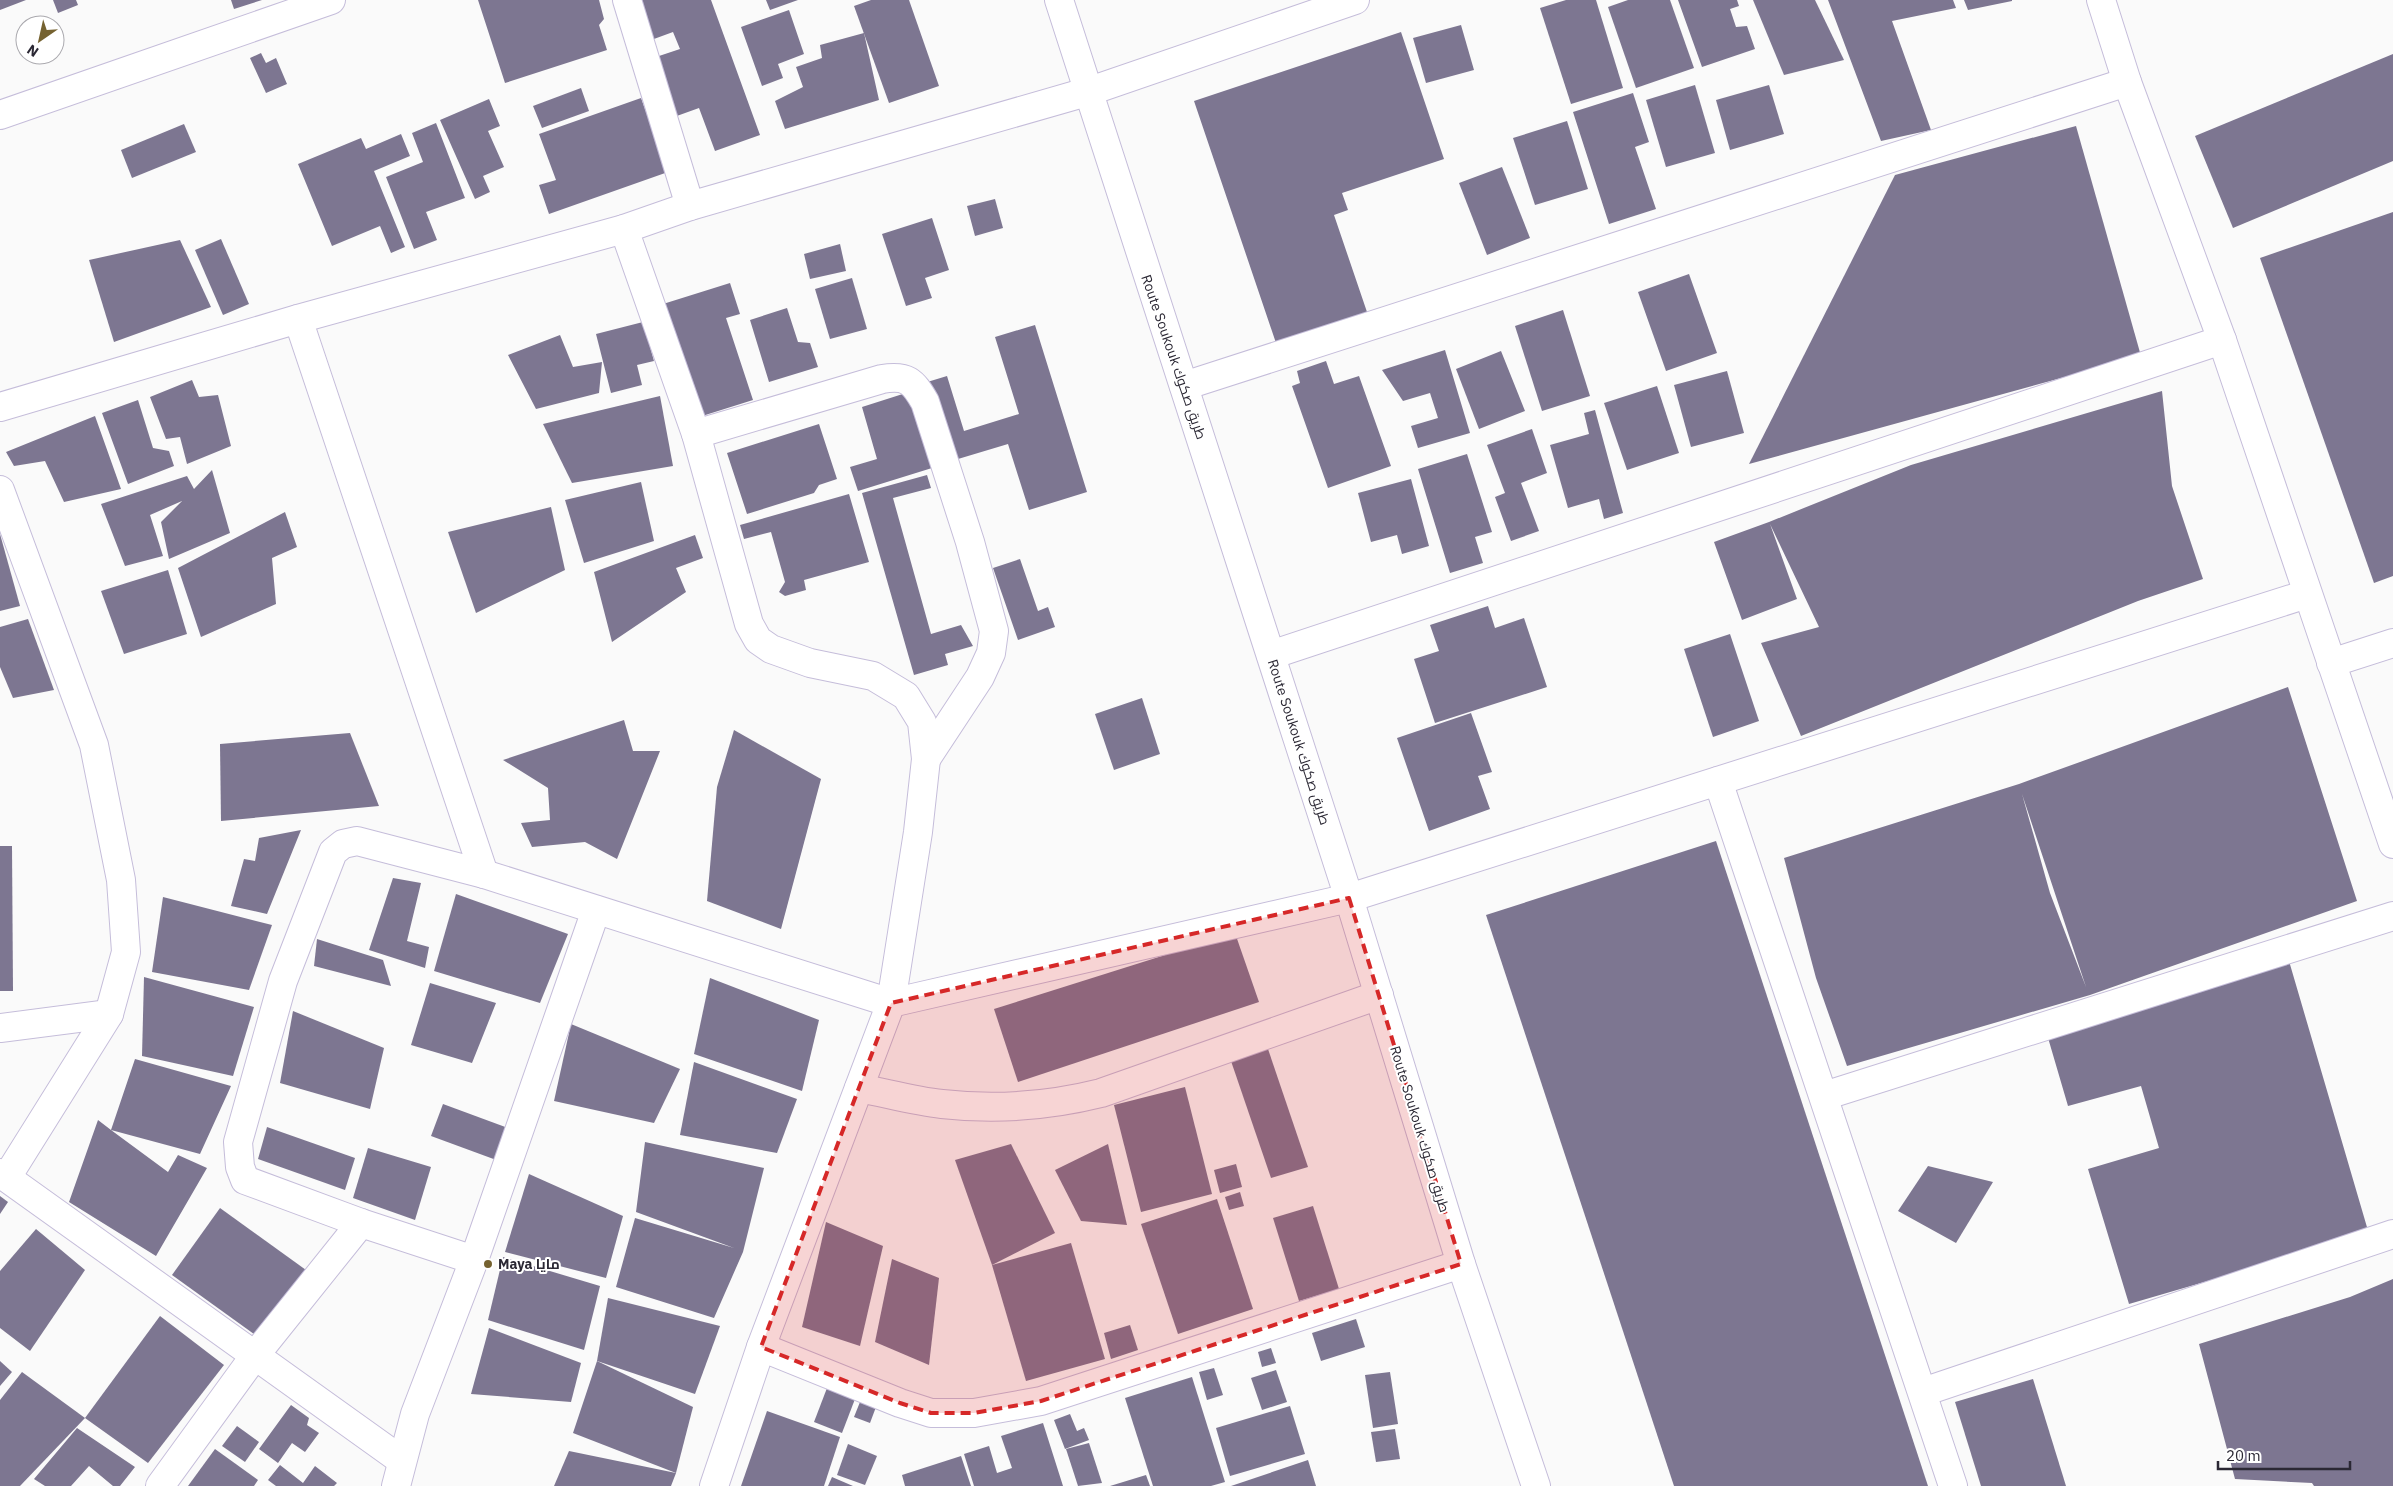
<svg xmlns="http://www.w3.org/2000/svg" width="2393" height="1486" viewBox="0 0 2393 1486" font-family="'IBM Plex Sans',Cairo,sans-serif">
<rect width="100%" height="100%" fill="#fafafa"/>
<g fill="#7d7691" fill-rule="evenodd">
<polygon points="0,0 26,0 0,10"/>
<polygon points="53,0 76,0 78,5 58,13"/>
<polygon points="231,0 262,0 234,9"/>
<polygon points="478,0 599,0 604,19 599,25 607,50 505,83"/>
<polygon points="632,0 711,0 760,135 715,151 699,108 674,117 653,58 680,49 673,32 643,43"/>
<polygon points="766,0 798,0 770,10"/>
<polygon points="871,0 909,0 939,86 889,103 854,6"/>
<polygon points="1566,0 1596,0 1623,88 1571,104 1540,8"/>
<polygon points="1628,0 1670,0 1694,68 1636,88 1608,7"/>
<polygon points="1678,0 1737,0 1739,6 1730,9 1736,27 1747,26 1755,49 1702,67"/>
<polygon points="1753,0 1815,0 1844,60 1784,75"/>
<polygon points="1828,0 1953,0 1956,8 1892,21 1931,130 1881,141"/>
<polygon points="1964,0 2012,0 2012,1 1968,10"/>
<polygon points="789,10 804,54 778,64 783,78 762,86 741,27"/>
<polygon points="1461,25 1474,70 1426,83 1413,38"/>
<polygon points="1401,32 1444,159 1342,193 1348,210 1334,215 1367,312 1276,343 1194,101"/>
<polygon points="864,33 879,100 785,129 775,101 803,87 796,67 822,58 820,45"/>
<polygon points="261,53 266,63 276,58 287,84 266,93 250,58"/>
<polygon points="2393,54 2393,161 2233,228 2195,136"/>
<polygon points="1695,85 1715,153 1666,167 1646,100"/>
<polygon points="1769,85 1784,134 1730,150 1716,100"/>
<polygon points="581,88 589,111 542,128 533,106"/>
<polygon points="1633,93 1649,142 1635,147 1656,209 1609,224 1573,112"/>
<polygon points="641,98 668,172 549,214 539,185 556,180 539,134"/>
<polygon points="489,99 500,126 488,131 504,167 483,176 490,192 475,199 440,120"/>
<polygon points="1567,121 1588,189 1535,205 1513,138"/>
<polygon points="436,123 465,198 426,212 437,240 414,249 386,177 423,162 412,133"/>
<polygon points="184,124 196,152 132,178 121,150"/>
<polygon points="2076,126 2141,356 1749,464 1895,175"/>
<polygon points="401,134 410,156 374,171 405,247 391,253 380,226 332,246 298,164 361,138 366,149"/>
<polygon points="1502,167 1530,238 1487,255 1459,183"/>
<polygon points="995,199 1003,228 975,236 967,206"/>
<polygon points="2393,212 2393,576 2374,583 2260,258"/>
<polygon points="932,218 949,270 925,278 932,298 906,306 882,234"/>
<polygon points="221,239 249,304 223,315 195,250"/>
<polygon points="180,240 211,307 114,342 89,260"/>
<polygon points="840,244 846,271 810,279 804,254"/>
<polygon points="1689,274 1717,353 1666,371 1638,292"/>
<polygon points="852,278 867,329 830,339 815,289"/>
<polygon points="730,283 740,314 726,318 753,400 699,417 663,304"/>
<polygon points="787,308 798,342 810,343 818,367 769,382 750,320"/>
<polygon points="1563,310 1590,396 1542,411 1515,326"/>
<polygon points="643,322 654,361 637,365 642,385 611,393 596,334"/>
<polygon points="1035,325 1087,492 1029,510 1008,444 948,462 924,383 947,376 964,431 1019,414 995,337"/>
<polygon points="560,335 573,367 602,362 599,393 536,409 508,355"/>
<polygon points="1445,350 1470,433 1418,448 1411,426 1438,418 1430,393 1403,401 1382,370"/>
<polygon points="1501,351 1525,411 1479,429 1456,369"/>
<polygon points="1326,361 1334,384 1359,376 1391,466 1328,488 1292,386 1300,383 1297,371"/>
<polygon points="1727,371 1744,433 1691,447 1674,385"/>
<polygon points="192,380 199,397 218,395 231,446 187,464 180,437 166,439 150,397"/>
<polygon points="1657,386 1679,453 1627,470 1604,403"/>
<polygon points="2162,391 2172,486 2203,579 2138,601 1801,736 1761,643 1819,627 1770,524 1797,599 1742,620 1714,542 1769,522 1911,465"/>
<polygon points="909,392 932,468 858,491 850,467 877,459 862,407"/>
<polygon points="660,396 673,466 572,483 543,424"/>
<polygon points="138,400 153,448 169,451 174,466 128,484 102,413"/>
<polygon points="1595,410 1623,513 1604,519 1599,499 1568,508 1550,445 1589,434 1584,413"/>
<polygon points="95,416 121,489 64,502 45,461 14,466 6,452"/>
<polygon points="819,424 837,479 819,485 814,493 747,514 727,453"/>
<polygon points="1532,429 1547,473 1521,483 1539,531 1511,541 1495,497 1505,493 1487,445"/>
<polygon points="1467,454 1492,532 1475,537 1483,563 1450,573 1418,469"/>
<polygon points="212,470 230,533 169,559 161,522 182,501 150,515 163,556 125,566 101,504 187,476 194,489"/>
<polygon points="927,475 931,488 893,498 931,634 961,625 973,646 945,654 948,665 914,675 862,493"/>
<polygon points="1411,479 1429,546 1402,554 1397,535 1371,542 1358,493"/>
<polygon points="641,482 654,541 584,563 565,500"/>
<polygon points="849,494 869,562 804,580 806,590 785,596 779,592 785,582 771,532 744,539 740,525"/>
<polygon points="551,507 565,570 476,613 448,532"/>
<polygon points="285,512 297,547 272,558 276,604 201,637 178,568"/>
<polygon points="0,534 20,606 0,611"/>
<polygon points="695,535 703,558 676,568 686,592 612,642 594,572"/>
<polygon points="1020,559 1038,611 1048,607 1055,627 1018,640 993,568"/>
<polygon points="168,570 187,634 124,654 101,591"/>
<polygon points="1488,606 1495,628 1524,618 1547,687 1435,723 1414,659 1439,651 1430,625"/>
<polygon points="28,619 54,690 13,698 0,667 0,627"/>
<polygon points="1730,634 1759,721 1713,737 1684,649"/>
<path d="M2288 687 2357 901 2090 995 1847 1066 1816 978 1784 858 2019 784ZM2022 794 2086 987 2050 893Z"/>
<polygon points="1142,698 1160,754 1114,770 1095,714"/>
<polygon points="1471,713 1492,772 1478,776 1490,809 1429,831 1397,738"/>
<polygon points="624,720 633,751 660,751 617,859 585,842 532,847 521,823 550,820 548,788 503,760"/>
<polygon points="734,730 821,779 781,929 707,901 717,787"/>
<polygon points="350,733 379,806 221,821 220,744"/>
<polygon points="301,830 267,914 231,906 244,859 255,861 259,838"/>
<polygon points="1716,841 1928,1486 1674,1486 1486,915"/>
<polygon points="0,846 12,846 13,991 0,991"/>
<polygon points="393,878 421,883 407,941 429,947 425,968 369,950"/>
<polygon points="456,894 568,934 540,1003 434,971"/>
<polygon points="163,897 272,925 249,990 152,972"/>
<polygon points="1235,933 1259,1002 1018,1082 994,1009"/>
<polygon points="317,939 383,960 391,986 314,966"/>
<polygon points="2289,961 2369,1234 2129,1304 2088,1169 2159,1148 2141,1086 2068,1106 2046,1031"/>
<polygon points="144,977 254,1007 233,1076 142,1056"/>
<polygon points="710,978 819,1020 802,1091 694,1054"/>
<polygon points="430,983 496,1003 472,1063 411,1045"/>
<polygon points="293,1011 384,1048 370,1109 280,1083"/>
<polygon points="571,1024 680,1069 654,1123 554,1101"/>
<polygon points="1268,1049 1308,1167 1271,1178 1231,1061"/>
<polygon points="135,1059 231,1086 200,1154 111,1130 168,1172 178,1155 207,1168 156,1256 69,1202 98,1120 111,1130"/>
<polygon points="694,1062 797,1099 777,1153 680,1135"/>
<polygon points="1185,1087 1212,1194 1141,1212 1114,1105"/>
<polygon points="443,1104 511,1129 499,1161 431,1136"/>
<polygon points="267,1127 355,1158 345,1190 258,1159"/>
<polygon points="645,1142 764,1168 743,1252 714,1318 616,1287 635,1218 734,1248 636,1212"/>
<polygon points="1011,1144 1055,1233 992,1265 955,1160"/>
<polygon points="1108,1144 1127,1225 1081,1221 1055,1170"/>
<polygon points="368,1148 431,1167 415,1220 353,1198"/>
<polygon points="1236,1164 1242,1187 1220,1193 1214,1170"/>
<polygon points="1928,1166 1993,1182 1956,1243 1898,1211"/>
<polygon points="529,1174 623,1216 606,1278 505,1252"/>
<polygon points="1240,1192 1244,1206 1229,1210 1225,1197"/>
<polygon points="0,1196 8,1202 0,1214"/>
<polygon points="1217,1199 1253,1309 1178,1334 1141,1224"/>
<polygon points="1313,1206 1339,1289 1299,1301 1273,1218"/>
<polygon points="220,1208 306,1270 258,1337 172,1275"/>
<polygon points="826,1222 883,1246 860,1346 802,1327"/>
<polygon points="36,1229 85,1270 30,1351 0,1328 0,1271"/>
<polygon points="1071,1243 1105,1359 1026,1381 992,1265"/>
<polygon points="503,1257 600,1286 584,1350 488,1320"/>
<polygon points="892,1259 939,1278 929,1365 875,1342"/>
<polygon points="2393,1279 2393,1486 2314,1486 2312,1483 2235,1479 2199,1344 2350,1297"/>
<polygon points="608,1298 720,1326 695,1394 597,1361"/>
<polygon points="160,1316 224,1365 148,1463 85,1418"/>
<polygon points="1356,1319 1365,1347 1321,1361 1312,1333"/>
<polygon points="1130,1325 1138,1350 1111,1359 1104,1333"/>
<polygon points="489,1328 581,1363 571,1402 471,1394"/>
<polygon points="1271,1348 1276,1363 1262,1367 1258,1352"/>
<polygon points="0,1361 12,1372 0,1386"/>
<polygon points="597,1361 693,1407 676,1473 573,1433"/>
<polygon points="1214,1368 1223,1395 1207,1400 1199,1372"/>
<polygon points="1276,1370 1287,1402 1262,1410 1251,1378"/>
<polygon points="22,1372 85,1418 20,1486 0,1486 0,1400"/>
<polygon points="1390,1372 1398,1424 1373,1428 1365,1375"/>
<polygon points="1192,1377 1225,1482 1211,1486 1153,1486 1125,1398"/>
<polygon points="2033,1379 2066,1486 1981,1486 1955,1402"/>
<polygon points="827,1388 855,1399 842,1433 814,1422"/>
<polygon points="860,1402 876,1407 870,1423 854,1417"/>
<polygon points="291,1405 309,1418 307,1425 319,1433 305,1452 292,1443 278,1463 259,1449"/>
<polygon points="1290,1406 1305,1454 1230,1476 1216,1428"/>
<polygon points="767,1411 840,1437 824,1486 741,1486"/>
<polygon points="1070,1414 1077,1431 1084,1428 1089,1440 1065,1449 1054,1420"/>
<polygon points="1043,1423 1063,1486 974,1486 964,1454 989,1446 997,1473 1012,1468 1001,1436"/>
<polygon points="237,1426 259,1442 245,1462 222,1446"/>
<polygon points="77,1428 135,1467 120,1486 113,1486 89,1466 71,1486 45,1486 34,1479"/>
<polygon points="1395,1429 1400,1459 1376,1462 1371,1432"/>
<polygon points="1089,1443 1102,1483 1078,1486 1066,1449"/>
<polygon points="848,1444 877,1456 865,1485 837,1475"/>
<polygon points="215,1449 258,1480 254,1486 188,1486"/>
<polygon points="569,1451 676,1473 671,1486 554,1486"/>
<polygon points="961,1456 971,1486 905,1486 902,1475"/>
<polygon points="1308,1460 1316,1486 1231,1486"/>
<polygon points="280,1465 303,1483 315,1466 337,1483 334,1486 276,1486 268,1480"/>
<polygon points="1146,1475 1150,1486 1110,1486"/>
<polygon points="832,1477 853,1486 828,1486"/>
</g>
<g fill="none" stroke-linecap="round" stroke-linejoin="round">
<defs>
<g id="minor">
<polyline points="627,0 690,206"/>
<polyline points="2101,0 2127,82 2222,340 2393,844"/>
<polyline points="0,115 331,0"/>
<polyline points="624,229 696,434 749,624 758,640 771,649 810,663 873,676 906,696 922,722 926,759 918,832 891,1003 761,1347 714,1486"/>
<polyline points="298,319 484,874"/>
<polyline points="1184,386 2127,82"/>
<polyline points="0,407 298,319 624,229 690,206 1090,91 1355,0"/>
<path d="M696 434 882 379C907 375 913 381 925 402L970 542 994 631 991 653 980 677 926 759"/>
<polyline points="0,490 94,745 121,880 126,952 109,1014 7,1177"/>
<polyline points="1271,655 2222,340"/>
<polyline points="2331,663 2393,643"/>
<polyline points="1718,781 1953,1486"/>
<polyline points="0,1028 109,1014"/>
<path d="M859 1088C886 1093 914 1101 942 1104 995 1110 1049 1106 1101 1093L1379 995"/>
<polyline points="1824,1096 2393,916"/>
<polyline points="0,1173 401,1460"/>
<polyline points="474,1260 361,1223 245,1180 240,1167 238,1142 283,981 333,852 343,844 357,841 484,874 891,1003 1349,898 2307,594"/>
<polyline points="761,1347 900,1403 931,1413 974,1413 1041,1401 1461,1264"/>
<polyline points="1923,1392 2393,1234"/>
<polyline points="160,1486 256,1354 361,1223"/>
<polyline points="396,1486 415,1414 474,1260 596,910"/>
</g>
<polyline id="tertiary" points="1059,0 1349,898 1461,1264 1536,1486"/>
</defs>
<use href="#minor" stroke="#c5bdda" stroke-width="30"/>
<use href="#tertiary" stroke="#c5bdda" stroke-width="30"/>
<use href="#minor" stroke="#fff" stroke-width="28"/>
<use href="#tertiary" stroke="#fff" stroke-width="28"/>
</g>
<path fill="#d62828" fill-opacity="0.2" stroke="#d62828" stroke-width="4" stroke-dasharray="10 6" stroke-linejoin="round" d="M1349 898 1461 1264 1041 1401 974 1413H931L900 1403 761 1347 891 1003Z"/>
<circle fill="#756230" stroke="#fff" stroke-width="2" cx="488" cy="1264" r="5"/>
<g text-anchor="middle" stroke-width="4" stroke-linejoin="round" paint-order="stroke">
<g font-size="14" fill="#2b2834" stroke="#fff">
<text transform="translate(1174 357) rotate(71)" y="5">Route Soukouk طريق صكوك</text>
<text transform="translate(1299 742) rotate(72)" y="5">Route Soukouk طريق صكوك</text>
<text transform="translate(1420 1129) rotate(73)" y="5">Route Soukouk طريق صكوك</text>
</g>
<g font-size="14" font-weight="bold" fill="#2b2834" stroke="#fff" text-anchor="start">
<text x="498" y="1269">Maya مايا</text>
</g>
</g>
<g transform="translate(40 40) rotate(214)"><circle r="24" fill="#ffffff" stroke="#aaa9ae"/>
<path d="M0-4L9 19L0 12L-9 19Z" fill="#756230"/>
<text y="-8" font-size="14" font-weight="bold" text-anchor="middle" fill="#2b2834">N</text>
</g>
<path d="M2218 1461v8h132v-8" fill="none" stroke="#2b2834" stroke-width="2.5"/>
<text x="2226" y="1461" font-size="15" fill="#2b2834" stroke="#ffffff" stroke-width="4" paint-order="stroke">20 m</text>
</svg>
